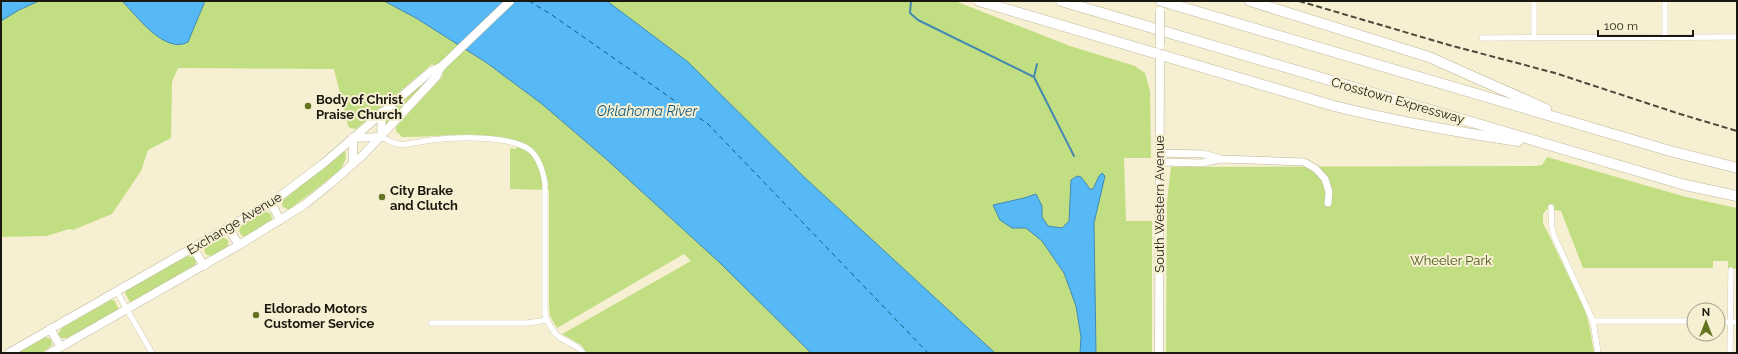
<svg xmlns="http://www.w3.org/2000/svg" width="1738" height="354" viewBox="0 0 1738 354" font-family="Raleway,sans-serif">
<rect width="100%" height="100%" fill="#f6efd2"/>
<g fill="#c1df82">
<path d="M1 1H955L1070 46 1135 66 1145 73 1150 91 1151 158H1124L1126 221H1152V353H587L581 345 562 334 691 261 684 254 557 328 550 316 549 306V190L510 189V148L515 149 523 143C484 129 442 137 402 137L396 131V127L443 76 432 64 356 129 350 128 348 126 334 69 178 68 172 82 171 138 148 150 141 171 112 214 73 230 69 229 47 236 1 237Z"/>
<polygon points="420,85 422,87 387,124 384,124 388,114"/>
<path d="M345 151C348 157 343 167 338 172L290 209H287L282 206 283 200Z"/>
<polygon points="1547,157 1686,197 1737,208 1737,269 1728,269 1728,261 1713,261 1713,268 1583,268 1561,211 1547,209 1543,214 1543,223 1585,310 1589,324 1594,353 1166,353 1167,201 1171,167 1535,166 1542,165"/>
<polygon points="264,212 267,212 271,214 272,220 245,237 241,235 239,230 241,226"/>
<polygon points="220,238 225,238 228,240 228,246 212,256 207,255 204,251 205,247"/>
<polygon points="187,256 194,257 196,261 195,266 133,302 130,302 125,293 127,290"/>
<polygon points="111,300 114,300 118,308 117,311 68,338 61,338 58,334 62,328"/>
<polygon points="45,337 51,339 52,345 42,353 17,353"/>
</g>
<g fill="#56b9f5" stroke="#4489b0">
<polygon points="1,1 39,1 19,10 1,21"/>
<path d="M122 1H205L188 42C165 55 136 15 122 1Z"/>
<polygon points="384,1 607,1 688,62 803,176 995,353 811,353 719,262 605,158 542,104 487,63 416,18"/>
<polygon points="1102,173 1105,176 1094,223 1096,353 1080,353 1081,337 1076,306 1064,273 1042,241 1026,228 1012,228 1000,220 993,205 1024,198 1036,194 1042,206 1042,217 1048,226 1062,228 1069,221 1071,180 1077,176 1081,177 1090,189 1093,189 1099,176"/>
</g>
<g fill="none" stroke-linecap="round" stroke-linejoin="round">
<g stroke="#4489b0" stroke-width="2">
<polyline points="911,1 910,13 918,20 1034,77"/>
<polyline points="1037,64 1034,77 1074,156"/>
</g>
<polyline stroke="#0e5b82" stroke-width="1" stroke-dasharray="5 4" stroke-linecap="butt" points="529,1 552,15 708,124 928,353"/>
<defs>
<g id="minor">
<polyline points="1534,37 1534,1"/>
<polyline points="1665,37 1665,1"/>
<polyline points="1482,38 1737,37"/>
<path d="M381 137C386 139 392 143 398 144 405 146 422 141 431 140 455 137 510 135 530 150 539 158 543 171 545 183V315C548 323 552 331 559 337 567 343 577 344 583 353"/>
<polyline points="1551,207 1552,228 1554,236 1593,321 1598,353"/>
<polyline points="117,292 152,353"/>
<polyline points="1593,321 1694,321"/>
<polyline points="1718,322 1737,322"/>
<polyline points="431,323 528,323 547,320"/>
<polyline points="1730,353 1731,270"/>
</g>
<g id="tertiary">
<polyline points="1160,153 1203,154 1218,158"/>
<polyline points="1160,162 1202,163 1220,159 1304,162 1316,169 1325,179 1329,192 1328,203"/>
</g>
<g id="secondary">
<polyline points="381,137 382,112"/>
<polyline points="353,138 381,137"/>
<polyline points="353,138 353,164"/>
<polyline points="271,203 280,220"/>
<polyline points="228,228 239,245"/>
<polyline points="193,248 204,266"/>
<polyline points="50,329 61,347"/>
<polyline points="9,353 271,203 324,163 430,72 441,67 510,1"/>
<polyline points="50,353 239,245 304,205 329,185 363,155 436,77 441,67"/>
<polyline points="1159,353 1160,54"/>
</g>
<g id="motorway">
<path d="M979 1 1334 106C1395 121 1456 132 1518 141"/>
<polyline points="1061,1 1685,185 1737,196"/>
<polyline points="1161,1 1670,151 1737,168"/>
<polyline points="1250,1 1429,57 1546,109"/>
</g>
</defs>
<use href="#minor" stroke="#bdb79b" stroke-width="6"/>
<use href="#tertiary" stroke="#bdb79b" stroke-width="8"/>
<use href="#secondary" stroke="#bdb79b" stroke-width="9"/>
<use href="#motorway" stroke="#bdb79b" stroke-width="11"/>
<use href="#minor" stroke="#fff" stroke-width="5.5"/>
<use href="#tertiary" stroke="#fff" stroke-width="7"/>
<use href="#secondary" stroke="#fff" stroke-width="8"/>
<use href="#motorway" stroke="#fff" stroke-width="10"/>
<polyline stroke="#4c493b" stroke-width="2" stroke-dasharray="6 3" stroke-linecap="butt" points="1299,1 1449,45 1555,73 1680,114 1737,131"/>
<defs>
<polyline id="primary-bridge" points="1160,45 1160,11"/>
</defs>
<use href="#primary-bridge" stroke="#bdb79b" stroke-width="9" stroke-linecap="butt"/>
<use href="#primary-bridge" stroke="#fff" stroke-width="8"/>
</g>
<g fill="#657421" stroke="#f6efd2" stroke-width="1.5">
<circle cx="308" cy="106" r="4"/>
<circle cx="382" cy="197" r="4"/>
<circle cx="256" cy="315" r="4"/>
</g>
<g text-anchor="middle" stroke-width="4" stroke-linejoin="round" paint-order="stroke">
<g font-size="13" font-weight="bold" fill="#1b190f" stroke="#f6efd2" text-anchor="start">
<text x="316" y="104">Body of Christ<tspan x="316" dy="15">Praise Church</tspan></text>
<text x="390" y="195">City Brake<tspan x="390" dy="15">and Clutch</tspan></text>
<text x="264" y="313">Eldorado Motors<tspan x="264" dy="15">Customer Service</tspan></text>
</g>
<g font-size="13" fill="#1b190f" stroke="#f6efd2">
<text transform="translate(1398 100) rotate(16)" y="5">Crosstown Expressway</text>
<text transform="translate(1159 204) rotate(-90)" y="5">South Western Avenue</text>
<text transform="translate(234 223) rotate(-31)" y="5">Exchange Avenue</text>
</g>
<g font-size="13" fill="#495b18" stroke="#f6efd2">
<text x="1451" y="265">Wheeler Park</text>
</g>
<g font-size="14" font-style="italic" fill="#0e5b82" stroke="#f6efd2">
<text x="647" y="116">Oklahoma River</text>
</g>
</g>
<rect width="1738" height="354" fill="none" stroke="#1b190f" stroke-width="4"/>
<g transform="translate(1706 322)"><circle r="19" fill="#f6efd2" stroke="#9e9984"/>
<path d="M0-3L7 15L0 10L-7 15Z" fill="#657421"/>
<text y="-6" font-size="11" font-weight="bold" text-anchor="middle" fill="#1b190f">N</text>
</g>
<path d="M1598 30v6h95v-6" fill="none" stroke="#1b190f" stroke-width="2"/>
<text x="1604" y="30" font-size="12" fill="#1b190f" stroke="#f6efd2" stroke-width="3" paint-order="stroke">100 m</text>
</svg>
